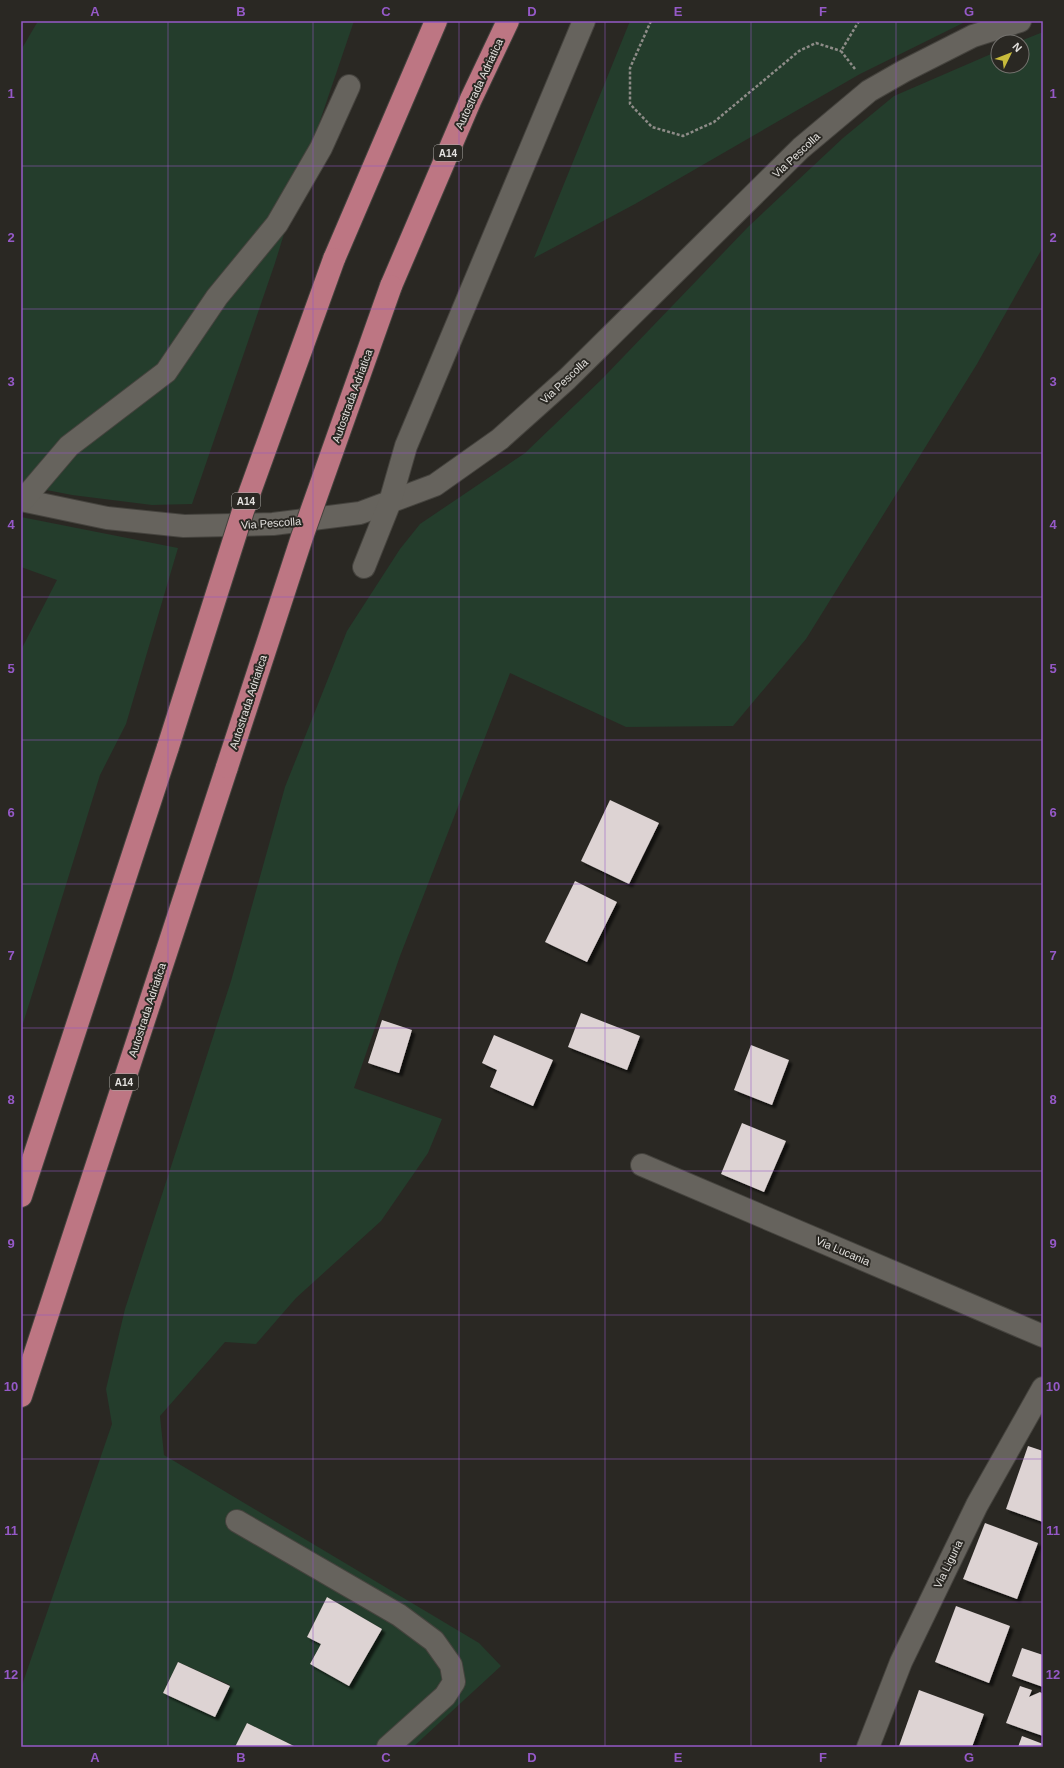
<svg xmlns="http://www.w3.org/2000/svg" width="1064" height="1768" viewBox="0 0 1064 1768" font-family="Helvetica,sans-serif">
<defs>
<filter id="shadow"><feDropShadow dx="3.5" dy="3.5" stdDeviation="1" flood-color="#0009"/></filter>
</defs>
<rect width="100%" height="100%" fill="#2a2823"/>
<g fill="#243d2c" fill-rule="evenodd">
<polygon points="38,21 354,21 308,156 275,263 192,504 152,505 72,495 21,485 21,50"/>
<polygon points="630,21 967,21 860,74 635,204 534,258"/>
<path d="M1043 32V247L977 364 806 639 733 726 626 727 510 673 400 956 354 1088 442 1119 428 1153 381 1221 296 1298 256 1344 225 1342 160 1416 164 1455 479 1643 501 1666 413 1747H296L247 1723 235 1747H21V1688L112 1424 106 1389 125 1309 231 981 285 787 347 631 400 549 420 524 525 453 601 380 749 226 843 138 894 96 998 51V66H1022V42H1018ZM327 1597 382 1629 349 1686 310 1664 321 1644 307 1637ZM178 1662 230 1685 215 1717 163 1693Z"/>
<polygon points="21,517 178,548 126,724 100,775 21,1030 21,650 57,580 21,567"/>
</g>
<g fill="#ddd3d3" filter="url(#shadow)">
<polygon points="610,800 659,823 629,884 581,861"/>
<polygon points="575,881 617,902 587,962 545,942"/>
<polygon points="581,1013 640,1036 627,1070 568,1047"/>
<polygon points="382,1020 412,1030 399,1073 368,1063"/>
<polygon points="494,1035 553,1060 533,1106 490,1087 497,1070 482,1063"/>
<polygon points="751,1045 789,1060 772,1105 734,1090"/>
<polygon points="742,1123 786,1141 764,1192 721,1174"/>
<polygon points="1028,1446 1043,1451 1043,1522 1006,1509"/>
<polygon points="985,1523 1038,1543 1017,1599 963,1579"/>
<polygon points="327,1597 382,1629 349,1686 310,1664 321,1644 307,1637"/>
<polygon points="956,1606 1010,1626 989,1683 935,1662"/>
<polygon points="1022,1648 1043,1655 1043,1687 1012,1676"/>
<polygon points="178,1662 230,1686 215,1717 163,1693"/>
<polygon points="1020,1686 1032,1690 1029,1697 1040,1692 1043,1694 1043,1736 1006,1723"/>
<polygon points="919,1690 984,1714 972,1747 903,1747 899,1746"/>
<polygon points="247,1723 296,1747 235,1747"/>
<polygon points="1022,1736 1043,1744 1043,1747 1018,1747"/>
</g>
<g fill="none" stroke-linecap="round" stroke-linejoin="round">
<defs>
<g id="minor">
<polyline points="21,500 107,518 184,526 273,524 360,513 435,485 500,439 567,379 801,148 869,91 904,71 973,36 1020,21"/>
<polyline points="23,500 69,446 166,372 217,297 277,224 321,148 349,86"/>
<polyline points="364,567 390,502 406,446 584,21"/>
<polyline points="642,1165 1043,1336"/>
<polyline points="237,1521 399,1615 434,1641 451,1665 454,1682 445,1696 388,1747"/>
<polyline points="868,1747 901,1662 977,1505 1043,1388"/>
</g>
<g id="highway">
<polyline points="334,259 436,21"/>
<polyline points="391,286 471,99 508,21"/>
<polyline points="21,1196 168,747"/>
<polyline points="21,1396 227,767"/>
</g>
</defs>
<use href="#minor" stroke="#45433e" stroke-width="24"/>
<use href="#highway" stroke="#45433e" stroke-width="24"/>
<g stroke="#8e8c88" stroke-width="2.5" stroke-dasharray="3 2" stroke-linecap="butt">
<polyline points="651,21 630,68 630,104 652,127 683,136 714,122 799,51 816,43 841,51"/>
<polyline points="855,69 841,51 859,21"/>
</g>
<use href="#minor" stroke="#66635d" stroke-width="22"/>
<use href="#highway" stroke="#bd7683" stroke-width="22"/>
<defs>
<g id="highway-bridge">
<polyline points="168,747 243,511 334,259"/>
<polyline points="227,767 302,537 391,286"/>
</g>
</defs>
<use href="#highway-bridge" stroke="#45433e" stroke-width="24" stroke-linecap="butt"/>
<use href="#highway-bridge" stroke="#bd7683" stroke-width="22"/>
</g>
<path fill="none" stroke="#9559c7" stroke-width="1" stroke-opacity="0.55" d="M168 21V1747M313 21V1747M459 21V1747M605 21V1747M751 21V1747M896 21V1747M21 166H1043M21 309H1043M21 453H1043M21 597H1043M21 740H1043M21 884H1043M21 1028H1043M21 1171H1043M21 1315H1043M21 1459H1043M21 1602H1043"/>
<g text-anchor="middle" stroke-width="4" stroke-linejoin="round" paint-order="stroke">
<g fill="#2a2823" stroke="#acaaa6" stroke-width="1">
<rect x="434" y="145" width="28" height="16" rx="3"/>
<rect x="232" y="493" width="28" height="16" rx="3"/>
<rect x="110" y="1074" width="28" height="16" rx="3"/>
</g>
<g font-size="10" font-weight="bold" fill="#e3e1de">
<text x="448" y="157">A14</text>
<text x="246" y="505">A14</text>
<text x="124" y="1086">A14</text>
</g>
<g font-size="11" fill="#e3e1de" stroke="#2a2823">
<text transform="translate(479 84) rotate(-65)" y="4">Autostrada Adriatica</text>
<text transform="translate(796 155) rotate(-43)" y="4">Via Pescolla</text>
<text transform="translate(564 381) rotate(-43)" y="4">Via Pescolla</text>
<text transform="translate(352 396) rotate(-70)" y="4">Autostrada Adriatica</text>
<text transform="translate(271 523) rotate(-4)" y="4">Via Pescolla</text>
<text transform="translate(248 702) rotate(-72)" y="4">Autostrada Adriatica</text>
<text transform="translate(147 1010) rotate(-72)" y="4">Autostrada Adriatica</text>
<text transform="translate(843 1251) rotate(23)" y="4">Via Lucania</text>
<text transform="translate(948 1564) rotate(-64)" y="4">Via Liguria</text>
</g>
</g>
<rect width="1064" height="1768" fill="none" stroke="#2a2823" stroke-width="44"/>
<g transform="translate(1010 54) rotate(47)"><circle r="19" fill="#2a2823" stroke="#74726e"/>
<path d="M0-3L7 15L0 10L-7 15Z" fill="#c8bb3b"/>
<text y="-6" font-size="11" font-weight="bold" text-anchor="middle" fill="#e3e1de">N</text>
</g>
<rect x="22" y="22" width="1020" height="1724" fill="none" stroke="#9559c7" stroke-width="1.5"/>
<g font-size="13" text-anchor="middle" font-weight="bold" fill="#9559c7">
<text x="95" y="16">A</text>
<text x="241" y="16">B</text>
<text x="386" y="16">C</text>
<text x="532" y="16">D</text>
<text x="678" y="16">E</text>
<text x="823" y="16">F</text>
<text x="969" y="16">G</text>
<text x="11" y="98">1</text>
<text x="1053" y="98">1</text>
<text x="11" y="242">2</text>
<text x="1053" y="242">2</text>
<text x="11" y="386">3</text>
<text x="1053" y="386">3</text>
<text x="11" y="529">4</text>
<text x="1053" y="529">4</text>
<text x="11" y="673">5</text>
<text x="1053" y="673">5</text>
<text x="11" y="817">6</text>
<text x="1053" y="817">6</text>
<text x="11" y="960">7</text>
<text x="1053" y="960">7</text>
<text x="11" y="1104">8</text>
<text x="1053" y="1104">8</text>
<text x="11" y="1248">9</text>
<text x="1053" y="1248">9</text>
<text x="11" y="1391">10</text>
<text x="1053" y="1391">10</text>
<text x="11" y="1535">11</text>
<text x="1053" y="1535">11</text>
<text x="11" y="1679">12</text>
<text x="1053" y="1679">12</text>
<text x="95" y="1762">A</text>
<text x="241" y="1762">B</text>
<text x="386" y="1762">C</text>
<text x="532" y="1762">D</text>
<text x="678" y="1762">E</text>
<text x="823" y="1762">F</text>
<text x="969" y="1762">G</text>
</g>
</svg>
